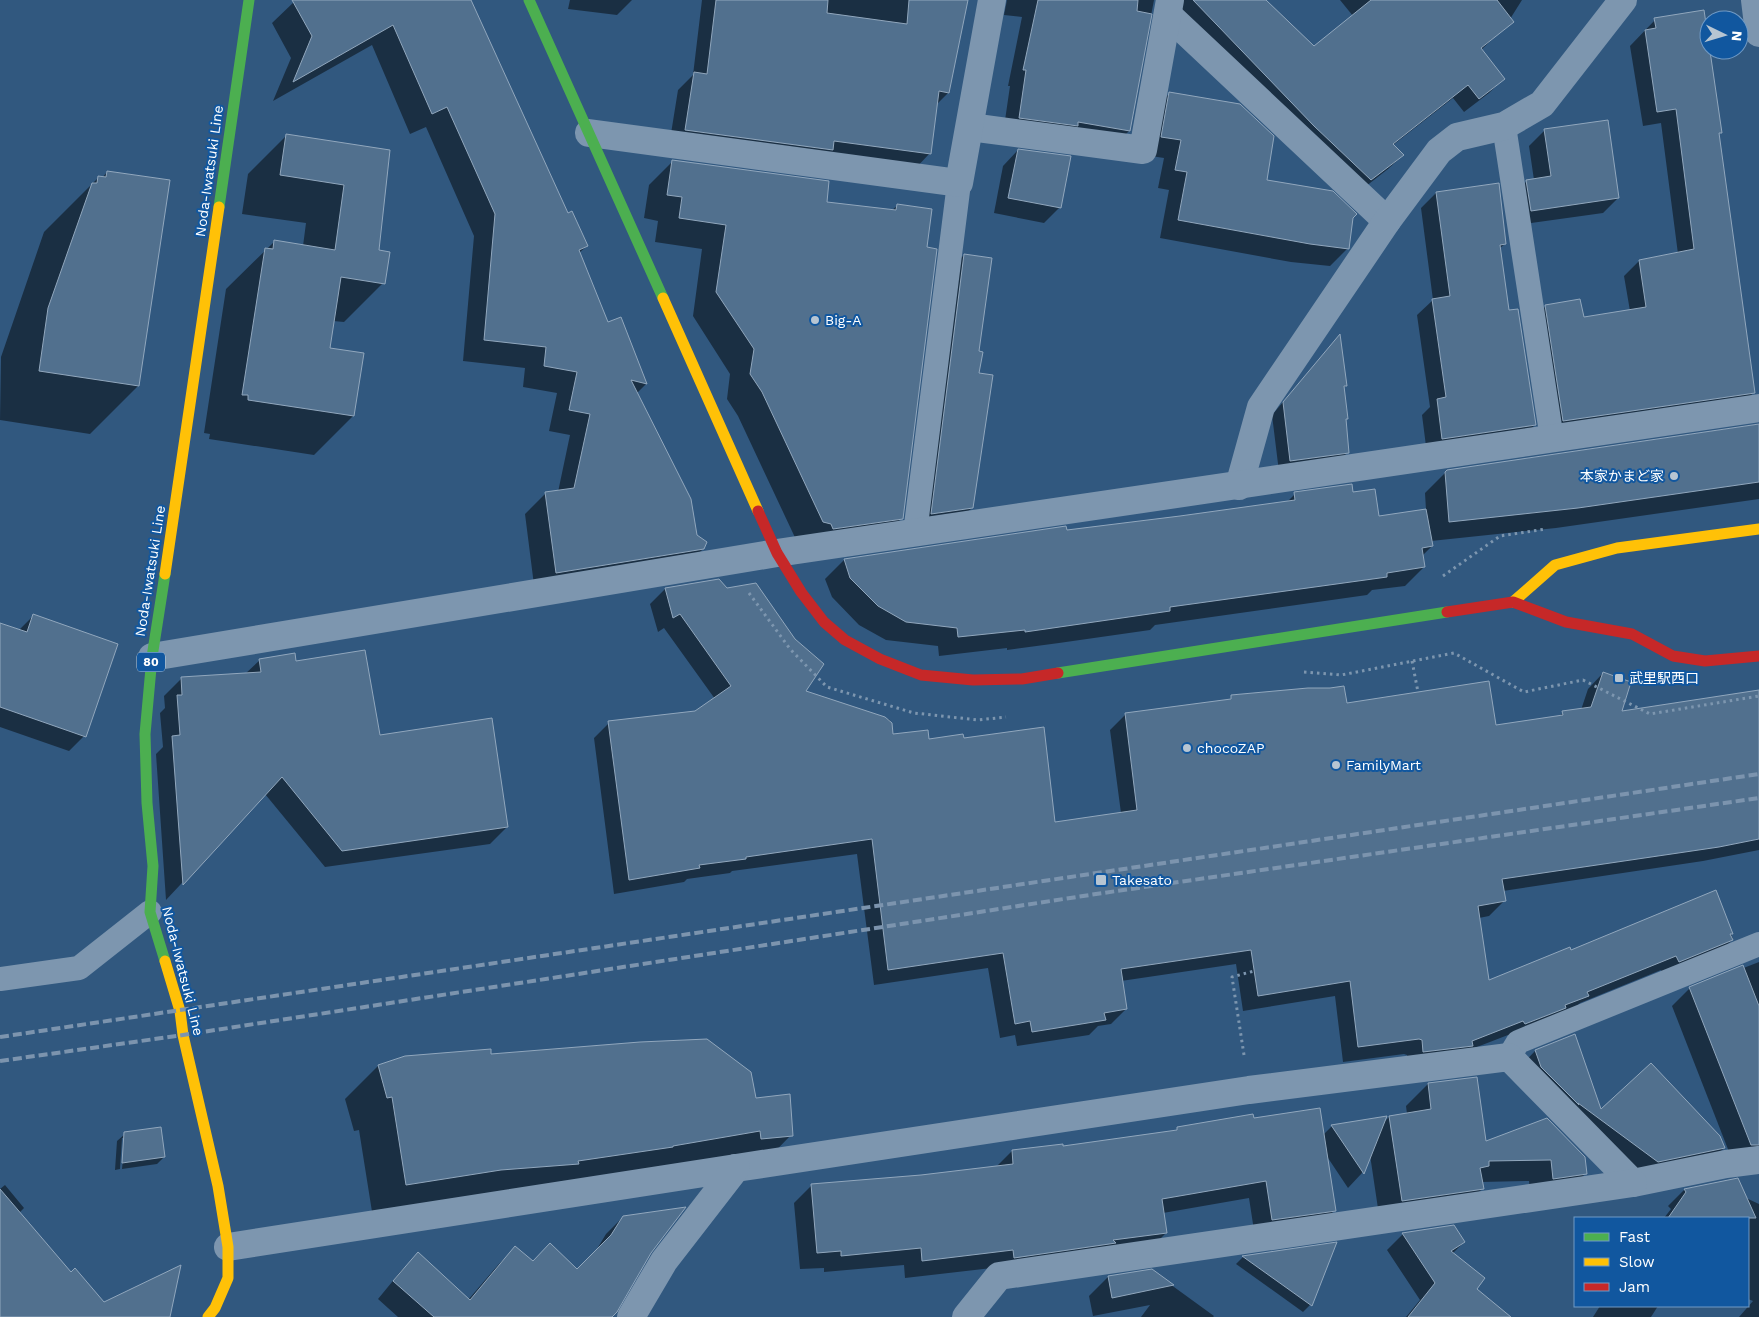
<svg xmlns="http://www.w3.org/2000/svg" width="1759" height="1317" viewBox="0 0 1759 1317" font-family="'Work Sans','Noto Sans JP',sans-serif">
<rect width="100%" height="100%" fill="#31587f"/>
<g fill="#0007">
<polygon points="296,0 470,0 567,215 587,246 579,253 607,324 620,319 646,384 636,394 696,535 703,549 682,570 535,593 525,514 546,493 558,492 570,435 549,431 557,393 523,387 525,368 463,361 474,236 426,127 410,134 372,45 273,101 291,58 272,23"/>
<polygon points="570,0 632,0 617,15 568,9"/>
<polygon points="702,0 962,0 948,93 936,105 930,153 914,170 669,146 678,90 693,75"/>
<polygon points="1007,0 1154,0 1129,131 1113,147 1003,134 1010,86 1008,86 1022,17 1004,15"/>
<polygon points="1176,0 1264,0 1314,48 1353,16 1340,0 1522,0 1505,27 1481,50 1503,79 1489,93 1464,112 1453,98 1393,145 1403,155 1388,169 1356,194 1171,6"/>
<polygon points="1655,20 1720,132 1718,134 1754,392 1739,407 1548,436 1531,321 1546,306 1583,319 1630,311 1624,276 1639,261 1678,254 1661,123 1643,126 1630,46"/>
<polygon points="1170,93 1265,181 1352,217 1348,248 1330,266 1291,262 1160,238 1169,190 1158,188 1164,158 1144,155 1152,111"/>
<polygon points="1545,130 1618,198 1603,213 1516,225 1511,196 1527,181 1534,180 1529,146"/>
<polygon points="287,135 389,151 378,251 383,283 344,322 333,321 329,349 353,416 314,455 209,439 210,434 204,433 226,289 275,241 303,246 306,223 242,214 248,174"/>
<polygon points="1018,150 1070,157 1059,208 1044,223 994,213 1003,166"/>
<polygon points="673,161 825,203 892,210 897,206 925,248 902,518 878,542 799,546 738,416 727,399 730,374 693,316 702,249 655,242 658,221 644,218 649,185"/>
<polygon points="107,172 138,386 90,434 0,420 1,357 44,232 99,177 102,178"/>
<polygon points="1436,193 1505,244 1500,248 1508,312 1535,425 1519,440 1427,454 1422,415 1430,407 1417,315 1433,300 1421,208"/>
<polygon points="964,255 977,352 978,374 972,508 964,515 924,521 957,262"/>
<polygon points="1339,336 1346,386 1343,388 1347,418 1345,420 1348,452 1336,464 1279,472 1272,415"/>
<polygon points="1759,424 1759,499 1556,528 1431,541 1432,546 1422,556 1424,567 1405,586 1372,590 1367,595 1155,625 1150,630 1059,643 1007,650 1007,648 939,656 938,646 886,640 859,625 832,597 825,579 844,560 1065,528 1066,531 1286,503 1295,494 1352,493 1378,517 1426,510 1425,493 1447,471"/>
<polygon points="665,589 804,692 890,720 892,736 927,740 963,739 1054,823 1121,813 1110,730 1125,715 1228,701 1232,697 1346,705 1495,726 1558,717 1563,713 1581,710 1588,689 1603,673 1620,712 1759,691 1759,850 1703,861 1503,891 1504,901 1489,916 1479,918 1488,981 1570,952 1715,892 1733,939 1718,954 1664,976 1661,970 1580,1003 1572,1011 1510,1039 1508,1035 1464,1052 1409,1067 1407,1055 1404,1054 1343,1062 1335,996 1243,1011 1236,964 1121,981 1126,1009 1111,1024 1098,1026 1089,1035 1017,1046 1015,1035 1000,1038 988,968 874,985 857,854 732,871 730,873 687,879 684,882 614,894 594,738 609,723 696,713 715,699 664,628 658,632 650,604"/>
<polygon points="33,616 84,736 69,751 0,727 0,624 19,630"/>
<polygon points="260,660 295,663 379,736 507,827 490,844 325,867 265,794 166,900 156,754 163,747 160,713 165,708 164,696 181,679 245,674"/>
<polygon points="1759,962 1759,1160 1733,1162 1672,1006 1689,989"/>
<polygon points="1574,1035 1601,1111 1724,1148 1703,1169 1637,1182 1515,1072 1535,1051"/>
<polygon points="490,1055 755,1099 791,1135 758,1169 373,1218 359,1130 354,1131 345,1099 378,1066"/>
<polygon points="1476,1078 1485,1143 1547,1119 1586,1173 1564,1195 1531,1200 1529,1181 1481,1182 1482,1189 1461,1210 1380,1222 1370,1155 1362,1173 1348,1188 1326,1155 1335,1210 1318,1227 1255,1237 1249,1198 1163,1213 1166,1233 1149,1250 905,1278 904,1265 824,1272 824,1268 800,1269 794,1203 811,1186 921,1176 996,1167 1012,1151 1062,1148 1175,1131 1178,1129 1253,1119 1323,1135 1332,1126 1385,1118 1382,1124 1389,1117 1407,1114 1406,1106 1428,1084"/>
<polygon points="125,1134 164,1157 157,1164 122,1169 125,1138 122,1138 120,1169 115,1170 117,1141"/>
<polygon points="1738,1180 1746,1198 1759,1204 1759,1317 1739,1317 1753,1301 1748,1299 1748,1218 1664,1218 1671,1209 1668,1206 1684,1190"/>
<polygon points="5,1185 24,1208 19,1213 70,1274 105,1304 163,1317 0,1317 0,1189"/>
<polygon points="623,1217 650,1252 610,1317 398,1317 378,1299 401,1271 418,1254 468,1300 498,1265 515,1248 532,1262 577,1270 594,1254 606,1234"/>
<polygon points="1403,1234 1464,1242 1452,1254 1475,1289 1509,1317 1406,1317 1420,1300 1387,1250"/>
<polygon points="1335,1244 1310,1305 1303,1312 1236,1264 1243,1257"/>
<polygon points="1152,1271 1214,1316 1213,1317 1141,1317 1150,1305 1093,1316 1089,1296 1108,1277"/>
<polygon points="1600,1306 1658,1306 1651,1317 1593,1317"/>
</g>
<g fill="#51708e" stroke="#91a7bd">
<polygon points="292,0 471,0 568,213 572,211 588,246 579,250 608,322 621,317 647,384 631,380 691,499 697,535 707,542 704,549 556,573 545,492 574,488 590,414 569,410 577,372 544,366 546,347 484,340 495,214 447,107 432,114 393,25 293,82 312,36"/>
<polygon points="716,0 828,0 827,13 907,24 909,0 968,0 949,93 939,91 931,154 834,141 833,150 685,130 694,72 707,74"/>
<polygon points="1038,0 1138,0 1137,11 1152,14 1130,131 1078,122 1078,126 1019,118 1026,70 1023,70"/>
<polygon points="1193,0 1266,0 1314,46 1371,0 1497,0 1514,22 1481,48 1505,79 1479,99 1468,85 1393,144 1404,155 1371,180 1314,126"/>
<polygon points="1704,10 1722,133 1719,133 1755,393 1563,421 1545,305 1580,299 1584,317 1646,307 1639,260 1694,249 1676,109 1657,112 1645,30 1656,28 1654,18"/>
<polygon points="1169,92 1240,104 1274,136 1267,180 1333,191 1357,214 1353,218 1349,249 1310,244 1178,220 1187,172 1175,170 1181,140 1161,137"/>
<polygon points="1608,120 1619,198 1531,211 1526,180 1551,176 1544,129"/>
<polygon points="286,134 390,150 379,250 390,252 385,284 341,277 330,348 364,353 354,416 248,400 248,395 242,395 265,248 273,249 274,240 335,250 344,185 280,175"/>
<polygon points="1018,149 1071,156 1061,208 1008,198"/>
<polygon points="672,160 829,181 827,202 896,210 897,204 932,209 927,247 937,249 903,519 833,529 831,524 823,522 762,392 750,374 754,349 716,292 726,225 679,218 682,197 667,195"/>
<polygon points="107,171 170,180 139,386 39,371 48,308 92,183 97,183 98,176 106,177"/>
<polygon points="1499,183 1506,244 1500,245 1509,310 1518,309 1536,425 1442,439 1437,399 1446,397 1432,299 1450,296 1436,192"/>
<polygon points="964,254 992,258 979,351 983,352 979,373 993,375 973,508 931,514"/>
<polygon points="1340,334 1347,386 1344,386 1348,419 1346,419 1349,453 1290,461 1283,402"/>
<polygon points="1759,424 1759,482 1578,508 1449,522 1445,472 1447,470"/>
<polygon points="1352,484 1353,492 1375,489 1379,516 1426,509 1433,546 1422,548 1425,567 1387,573 1387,577 1170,607 1170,611 1025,632 1025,630 958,637 957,628 906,622 878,606 850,578 844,559 1066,526 1067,530 1180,516 1295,500 1294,492"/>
<polygon points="719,579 727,588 756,583 795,639 824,664 806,691 885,717 892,723 893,734 928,730 929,739 963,734 964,738 1044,727 1055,822 1137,810 1125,713 1231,699 1231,695 1308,688 1330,688 1344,686 1347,703 1489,681 1496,725 1563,715 1562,711 1591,707 1603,672 1631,682 1622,711 1759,690 1759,839 1719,847 1502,879 1506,901 1478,906 1489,980 1570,947 1571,950 1716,890 1733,934 1730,934 1733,940 1679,962 1676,956 1587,992 1589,996 1565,1005 1566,1008 1525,1024 1523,1021 1472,1041 1473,1046 1423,1052 1422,1040 1419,1039 1358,1047 1350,981 1258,996 1251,950 1121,969 1127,1009 1104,1013 1106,1020 1032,1032 1030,1021 1015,1024 1003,953 888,970 872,839 746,857 746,859 699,865 700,868 629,880 608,721 695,711 731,686 680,614 673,618 665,588"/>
<polygon points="33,614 118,644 86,737 0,707 0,623 27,632"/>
<polygon points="365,650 380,735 492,718 508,827 342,851 282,777 183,885 172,736 180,735 177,695 182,695 181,677 261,672 259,659 295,653 296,661"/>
<polygon points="1743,965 1759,1006 1759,1145 1751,1145 1689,987"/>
<polygon points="1575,1034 1601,1109 1651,1063 1720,1136 1725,1148 1658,1162 1578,1103 1579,1105 1541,1067 1535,1050"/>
<polygon points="707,1039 751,1072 756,1098 790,1094 793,1136 761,1139 760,1131 673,1146 673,1147 578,1161 579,1164 501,1170 406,1185 392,1097 387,1098 378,1065 405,1056 491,1049 491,1054 640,1042"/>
<polygon points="1477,1077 1486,1141 1547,1118 1585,1157 1587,1174 1553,1179 1551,1160 1489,1161 1489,1166 1480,1168 1484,1189 1402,1201 1389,1116 1431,1109 1428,1083"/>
<polygon points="1320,1108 1336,1211 1272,1220 1266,1181 1162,1199 1167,1233 1113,1240 1116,1243 1014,1258 1013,1250 922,1261 921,1248 841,1256 841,1251 817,1253 811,1184 921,1175 1013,1164 1012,1150 1063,1144 1063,1146 1177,1130 1177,1127 1253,1114 1254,1118"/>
<polygon points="1387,1116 1364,1174 1331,1125"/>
<polygon points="161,1127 165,1157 122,1163 124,1132"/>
<polygon points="1738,1178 1756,1218 1668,1218 1686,1192 1684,1189"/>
<polygon points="0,1189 71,1272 75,1268 104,1302 181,1265 170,1317 0,1317"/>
<polygon points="686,1207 651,1253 617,1312 612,1317 434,1317 393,1281 418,1252 470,1300 515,1246 533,1261 550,1243 577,1269 611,1235 623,1216"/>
<polygon points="1454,1225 1465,1242 1451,1251 1485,1278 1477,1289 1511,1317 1408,1317 1435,1283 1402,1233"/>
<polygon points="1337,1242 1312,1306 1242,1256"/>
<polygon points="1152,1269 1174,1285 1112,1298 1108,1276"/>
</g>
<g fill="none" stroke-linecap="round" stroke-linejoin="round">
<g stroke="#7d96af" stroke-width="3" stroke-dasharray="2.5 4" stroke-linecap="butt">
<polyline points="1443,576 1500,536 1546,529"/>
<polyline points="749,593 790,649 827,687 914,713 978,720 1006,717"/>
<polyline points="1412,661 1418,692"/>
<polyline points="1304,672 1341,675 1454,653 1524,692 1583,680 1650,714 1759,696"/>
<polyline points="1244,1055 1232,977 1254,971"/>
</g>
<g stroke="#7d96af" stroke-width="24">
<polyline points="1504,126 1552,439"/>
<polyline points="915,533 959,183"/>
<polyline points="0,979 79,968 150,912"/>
<polyline points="1509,1057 1518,1042 1759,944"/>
</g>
<g stroke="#7d96af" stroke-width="28">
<polyline points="1755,0 1759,33"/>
<polyline points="1168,15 1387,221"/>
<polyline points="970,127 1143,150 1170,0"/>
<polyline points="589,133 959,183 992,0"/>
<polyline points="1239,486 1261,407 1387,221 1439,151 1457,137 1504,126 1542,104 1623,0"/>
<polyline points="152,657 777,553 1759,408"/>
<polyline points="228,1247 736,1168 1249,1090 1509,1057 1633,1183 1726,1164 1759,1160"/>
<polyline points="631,1317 664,1261 736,1168"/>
<polyline points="966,1317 999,1276 1633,1183"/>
</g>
<g stroke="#4caf50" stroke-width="11">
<polyline points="529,0 663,298"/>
<polyline points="219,207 249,0"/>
<polyline points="1058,673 1447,612"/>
<polyline points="165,961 150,912 153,866 147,803 145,734 152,657 165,574"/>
</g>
<g stroke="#ffc107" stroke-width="11">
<polyline points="663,298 758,511"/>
<polyline points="165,574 219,207"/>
<polyline points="1513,602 1555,565 1617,548 1759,529"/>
<polyline points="165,961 180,1011 183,1035 218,1186 228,1247 228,1278 215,1308 208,1317"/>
</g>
<g stroke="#c62828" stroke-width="11">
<polyline points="758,511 777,553 801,592 824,622 845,640 880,659 921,675 973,680 1022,679 1058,673"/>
<polyline points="1447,612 1513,602 1566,622 1632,634 1673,656 1705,661 1759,656"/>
</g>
<g stroke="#7c94ae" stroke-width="4" stroke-dasharray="9 4" stroke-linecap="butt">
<polyline points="0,1037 1759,774"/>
<polyline points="0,1061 183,1035 1096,894 1759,798"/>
</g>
</g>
<g fill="#b7c5d2" stroke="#11579f" stroke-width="2">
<circle cx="815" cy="320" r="5"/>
<circle cx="1674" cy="476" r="5"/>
<rect x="1614" y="673" width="10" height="10" rx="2.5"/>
<circle cx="1187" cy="748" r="5"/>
<circle cx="1336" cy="765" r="5"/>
<rect x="1095" y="874" width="12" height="12" rx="2.5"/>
</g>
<g text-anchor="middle" stroke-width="4" stroke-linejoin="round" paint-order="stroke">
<rect fill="#11579f" stroke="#b8cde2" stroke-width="1" x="137" y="652.5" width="28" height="19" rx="4"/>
<g font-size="12" font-weight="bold" fill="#fff">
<text x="151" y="666">80</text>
</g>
<g font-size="14" fill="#fff" stroke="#11579f">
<text transform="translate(209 171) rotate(-82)" y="5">Noda-Iwatsuki Line</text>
<text transform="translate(150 571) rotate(-81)" y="5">Noda-Iwatsuki Line</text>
<text transform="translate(183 971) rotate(76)" y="5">Noda-Iwatsuki Line</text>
</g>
<g font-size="14" fill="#fff" stroke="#11579f" text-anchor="start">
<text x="825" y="325">Big-A</text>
<text x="1664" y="481" text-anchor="end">本家かまど家</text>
<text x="1629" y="683">武里駅西口</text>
<text x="1197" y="753">chocoZAP</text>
<text x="1346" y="770">FamilyMart</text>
<text x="1112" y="885">Takesato</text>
</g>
</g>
<rect x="1574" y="1217" width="175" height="90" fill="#11579f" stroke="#709ac5"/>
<rect x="1584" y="1233" width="25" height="8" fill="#4caf50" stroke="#709ac5"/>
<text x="1619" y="1242" font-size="15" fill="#ffffff">Fast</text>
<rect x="1584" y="1258" width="25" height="8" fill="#ffc107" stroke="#709ac5"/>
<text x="1619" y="1267" font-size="15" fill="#ffffff">Slow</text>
<rect x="1584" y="1283" width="25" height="8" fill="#c62828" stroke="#709ac5"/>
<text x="1619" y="1292" font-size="15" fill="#ffffff">Jam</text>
<g transform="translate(1724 35) rotate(95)"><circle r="24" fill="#11579f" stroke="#709ac5"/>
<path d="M0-4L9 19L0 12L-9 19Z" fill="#b7c5d2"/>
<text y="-8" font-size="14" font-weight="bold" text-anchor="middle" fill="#ffffff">N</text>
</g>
</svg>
